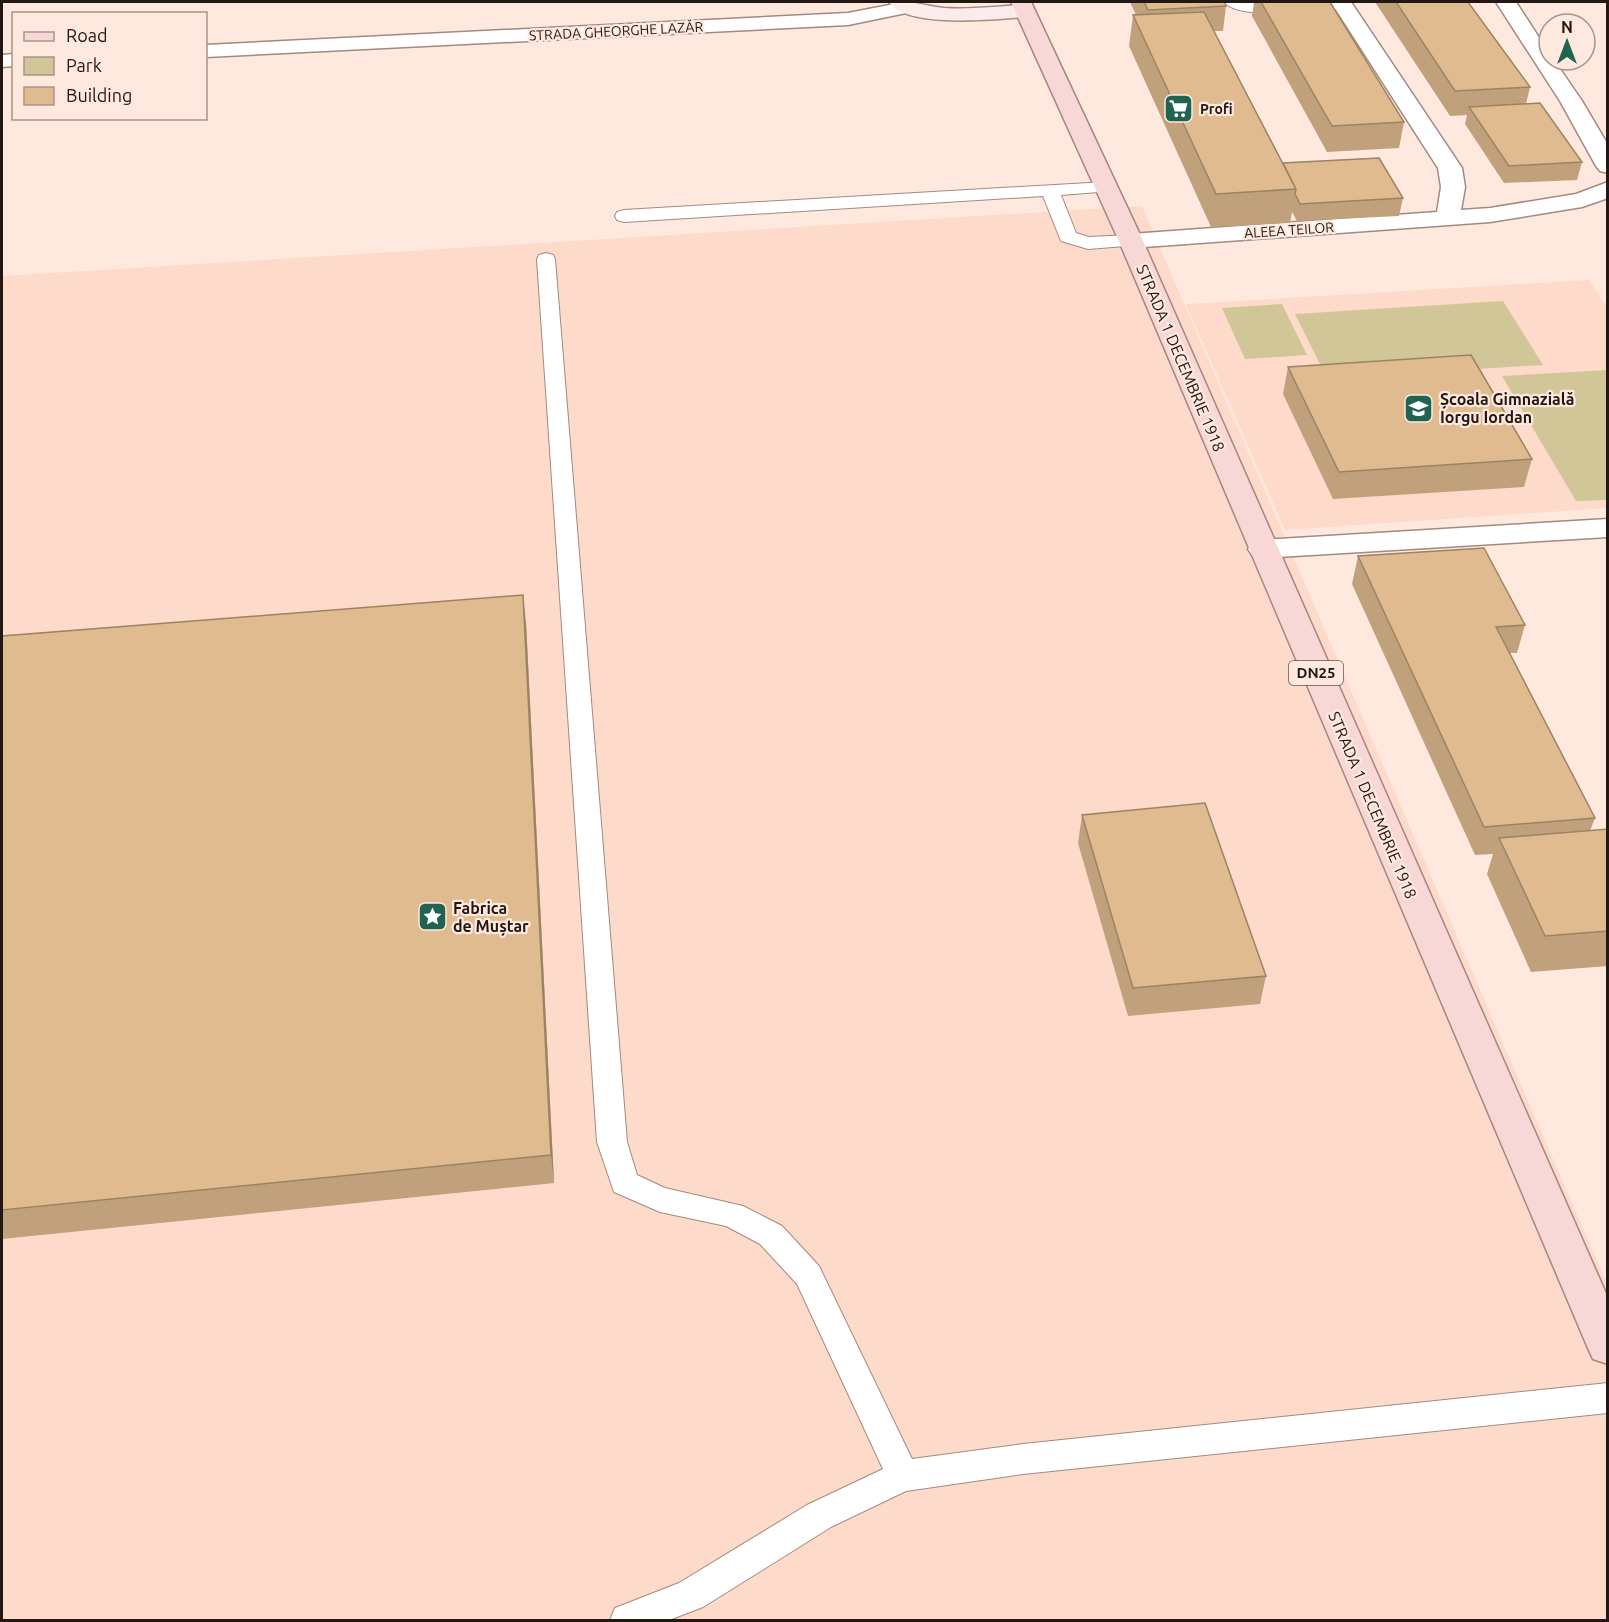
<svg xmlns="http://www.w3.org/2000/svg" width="1609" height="1622" viewBox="0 0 1609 1622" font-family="Ubuntu,sans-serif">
<rect width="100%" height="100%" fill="#ffe9df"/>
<g fill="#fddaca">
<polygon points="1142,206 1607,1284 1607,1620 2,1620 2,276"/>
<polygon points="1589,280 1607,307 1607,508 1285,530 1186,304"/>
</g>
<g fill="#d0c698">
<polygon points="1503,301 1543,365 1327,378 1295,314"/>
<polygon points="1282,304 1307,355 1245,359 1222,308"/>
<polygon points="1607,370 1607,500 1576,501 1502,376"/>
</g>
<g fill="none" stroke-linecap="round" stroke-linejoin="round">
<defs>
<g id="lane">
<path d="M1224 2H1348L1350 4 1342 9C1317 10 1240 21 1224 2Z"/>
<polygon points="1106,182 1112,183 1115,187 1112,191 1061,195 1076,233 1089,237 1131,235 1138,237 1140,241 1138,245 1088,249 1061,241 1043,196 624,222 617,220 615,216 617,212 624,210"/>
<polygon points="546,253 553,255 555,259 627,1142 637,1175 665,1188 743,1206 782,1226 819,1266 912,1459 1023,1444 1608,1383 1608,1413 1023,1474 906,1491 831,1527 703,1607 669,1620 610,1620 615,1608 679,1583 807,1505 883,1469 797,1284 760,1244 726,1226 660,1212 614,1192 597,1142 537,259 539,255"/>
</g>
<g id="street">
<polygon points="905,2 916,3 919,7 916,11 848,25 206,57 206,45 848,13"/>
<polygon points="1331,2 1351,2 1462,168 1465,187 1461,210 1490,208 1576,194 1608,182 1608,198 1582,207 1490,222 1131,248 1122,246 1119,241 1122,236 1131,234 1437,212 1441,187 1438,168"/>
<polygon points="1496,2 1516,2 1549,53 1549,60 1554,60 1582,101 1608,145 1608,173 1600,171 1596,166 1560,101"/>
<polygon points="14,54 14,66 2,67 2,55"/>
<polygon points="1608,519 1608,537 1262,558 1252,555 1248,549 1252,543 1262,540"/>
</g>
<path id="secondary" d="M889 2C908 0 925 6 944 8 971 10 998 6 1025 5L1032 7 1035 11 1032 15 1025 17C996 19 907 29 889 2Z"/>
<polygon id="primary" points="1011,2 1031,2 1143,241 1608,1298 1608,1364 1593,1359 1587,1346 1119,241"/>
</defs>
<use href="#lane" stroke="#a28a7e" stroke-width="2"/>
<use href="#street" stroke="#a28a7e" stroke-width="3"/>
<use href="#secondary" stroke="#a28a7e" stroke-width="3"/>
<use href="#primary" stroke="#a98480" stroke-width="3"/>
<use href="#lane" fill="#fff" fill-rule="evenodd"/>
<use href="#street" fill="#fff" fill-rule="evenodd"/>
<use href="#secondary" fill="#fbeceb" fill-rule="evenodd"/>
<use href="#primary" fill="#f7d8d6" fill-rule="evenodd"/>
</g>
<g fill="#c0a17b">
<polygon points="1130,2 1224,2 1226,6 1223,31 1214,31 1283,163 1403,198 1399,216 1297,221 1292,212 1290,223 1211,227 1129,46 1133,15 1136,15"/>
<polygon points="1254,2 1330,2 1404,122 1399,148 1327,152 1252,16"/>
<polygon points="1375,2 1468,2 1530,87 1526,104 1582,162 1577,180 1504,183 1465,124 1467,115 1450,116"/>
<polygon points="1288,367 1532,459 1524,487 1333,499 1283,394"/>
<polygon points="1358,556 1525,625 1517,653 1509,653 1595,818 1590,831 1608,829 1608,966 1531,972 1487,874 1493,854 1475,855 1352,584"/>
<polygon points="526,623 554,1183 2,1239 2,636"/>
<polygon points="1082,815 1266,976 1260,1004 1128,1016 1078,843"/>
</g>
<polygon fill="#9c8364" points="523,595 526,623 554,1183 551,1155"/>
<g fill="#dfbb8f" stroke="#9c8364" stroke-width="1.5">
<polygon points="1144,2 1224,2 1226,6 1148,10"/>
<polygon points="1261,2 1330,2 1404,122 1332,126"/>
<polygon points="1396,2 1468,2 1530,87 1455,91"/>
<polygon points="1204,12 1296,189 1216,194 1133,15"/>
<polygon points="1540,103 1582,162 1509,166 1469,107"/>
<polygon points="1379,158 1403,198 1300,204 1295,194 1296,189 1283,163"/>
<polygon points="1471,355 1532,459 1339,472 1288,367"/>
<polygon points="1484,548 1525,625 1496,627 1595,818 1484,827 1358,556"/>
<polygon points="523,595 551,1155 2,1210 2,636"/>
<polygon points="1205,803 1266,976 1133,988 1082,815"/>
<polygon points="1608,829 1608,931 1545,936 1499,838"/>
</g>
<defs>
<symbol id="supermarket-square" viewBox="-11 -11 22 22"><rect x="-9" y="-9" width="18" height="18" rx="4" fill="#216351" stroke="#ffe9df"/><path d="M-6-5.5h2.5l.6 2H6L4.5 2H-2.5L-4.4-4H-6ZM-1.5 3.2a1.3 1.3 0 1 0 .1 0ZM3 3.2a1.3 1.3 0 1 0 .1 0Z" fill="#fff"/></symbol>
<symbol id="school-square" viewBox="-11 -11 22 22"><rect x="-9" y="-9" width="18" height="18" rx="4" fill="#216351" stroke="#ffe9df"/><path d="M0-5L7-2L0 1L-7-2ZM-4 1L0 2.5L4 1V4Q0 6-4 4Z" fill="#fff"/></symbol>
<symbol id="sight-square" viewBox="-11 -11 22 22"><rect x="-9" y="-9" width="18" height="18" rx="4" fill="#216351" stroke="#ffe9df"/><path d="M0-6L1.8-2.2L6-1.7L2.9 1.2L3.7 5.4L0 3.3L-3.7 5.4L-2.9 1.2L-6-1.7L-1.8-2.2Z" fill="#fff"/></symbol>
</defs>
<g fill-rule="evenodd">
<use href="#supermarket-square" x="1162" y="92" width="33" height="33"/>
<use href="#school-square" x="1402" y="392" width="33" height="33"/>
<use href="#sight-square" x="416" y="900" width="33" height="33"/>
</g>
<g text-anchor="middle" stroke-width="4.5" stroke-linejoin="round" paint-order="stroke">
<g font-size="14" fill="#211813" stroke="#ffe9df">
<text transform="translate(616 31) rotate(-3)" y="5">STRADA GHEORGHE LAZĂR</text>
<text transform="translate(1289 230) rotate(-4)" y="5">ALEEA TEILOR</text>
</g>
<g font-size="14" font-weight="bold" fill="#211813" stroke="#ffe9df" text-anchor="start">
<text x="1200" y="114">Profi</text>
</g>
<rect fill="#ffe9df" stroke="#645750" stroke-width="1.5" x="1289" y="661" width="54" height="24" rx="4.5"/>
<g font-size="15" font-weight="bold" fill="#211813">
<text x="1316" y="678">DN25</text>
</g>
<g font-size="16" fill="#211813" stroke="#ffe9df">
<text transform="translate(1181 358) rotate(67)" y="6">STRADA 1 DECEMBRIE 1918</text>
<text transform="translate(1373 805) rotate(67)" y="6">STRADA 1 DECEMBRIE 1918</text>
</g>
<g font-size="16" font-weight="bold" fill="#211813" stroke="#ffe9df" text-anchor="start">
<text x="1440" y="405">Școala Gimnazială<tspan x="1440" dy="18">Iorgu Iordan</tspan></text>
<text x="453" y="914">Fabrica<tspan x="453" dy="18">de Muștar</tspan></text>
</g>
</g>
<rect width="1609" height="1622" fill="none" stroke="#211813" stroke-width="6"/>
<rect x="12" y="12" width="195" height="108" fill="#ffe9df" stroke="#a6958d" stroke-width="1.5"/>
<rect x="24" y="32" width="30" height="9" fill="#f7d8d6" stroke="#a6958d" stroke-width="1.5"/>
<text x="66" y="42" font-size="18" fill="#211813">Road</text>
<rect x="24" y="57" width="30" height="18" fill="#d0c698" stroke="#a6958d" stroke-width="1.5"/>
<text x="66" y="72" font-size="18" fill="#211813">Park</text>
<rect x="24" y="87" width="30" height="18" fill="#dfbb8f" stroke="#a6958d" stroke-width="1.5"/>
<text x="66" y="102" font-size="18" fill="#211813">Building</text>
<g transform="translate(1567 42)"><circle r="28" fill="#ffe9df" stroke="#a6958d" stroke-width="1.5"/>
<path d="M0-4.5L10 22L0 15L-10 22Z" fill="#216351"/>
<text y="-9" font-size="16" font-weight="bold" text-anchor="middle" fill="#211813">N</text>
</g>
</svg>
